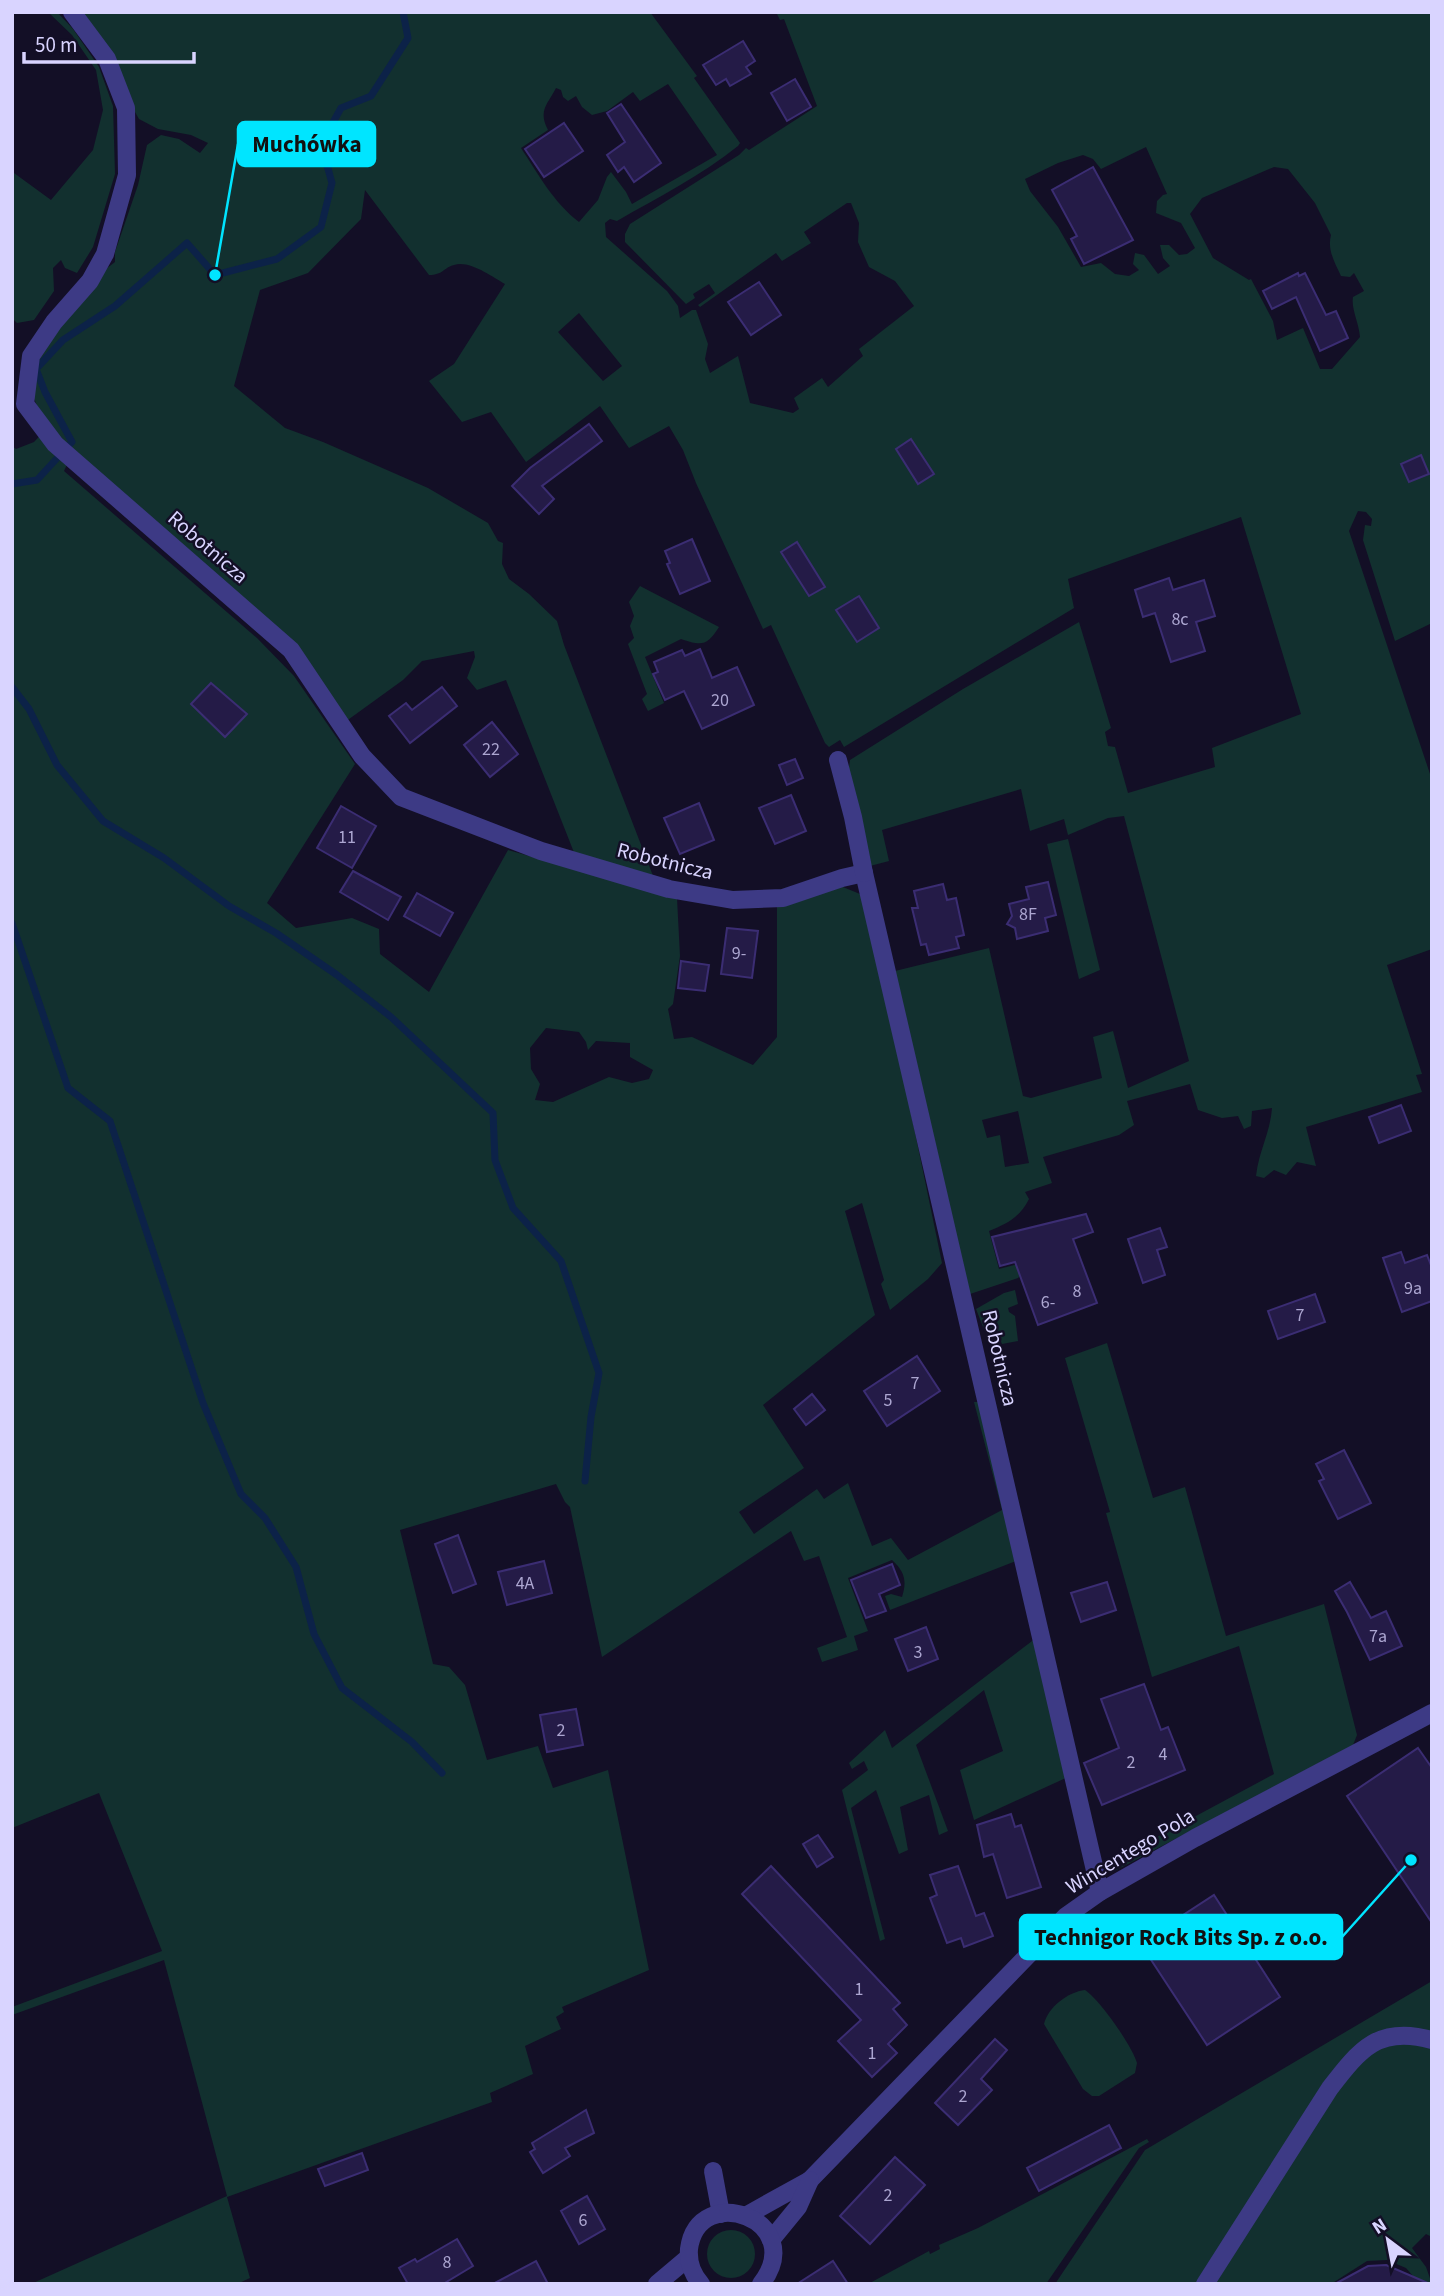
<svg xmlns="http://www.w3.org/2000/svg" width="1444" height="2296" viewBox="0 0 1444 2296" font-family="'Source Sans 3',sans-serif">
<rect width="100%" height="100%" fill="#130f26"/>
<g fill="#12302f" fill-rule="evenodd">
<polygon points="48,12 57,12 73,29 99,67 113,106 115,174 93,247 77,273 65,268 61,260 53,268 54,291 34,320 17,323 12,318 12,174 14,173 51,200 93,150 103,110 96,70 72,35"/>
<path d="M78 12H650L697 76 694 78 740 143 738 146C701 176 658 197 617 221L610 219 605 223 606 237 667 291 678 306 680 318 692 310H696L708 344 705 359 710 373 738 356 750 403 793 413 799 409 794 398 822 378 828 387 863 356 859 349 914 306 895 281 869 267 858 242 859 223 851 203H847L804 232 811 243 782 261 776 253 700 307 698 305 715 293 709 284 693 294 695 298 686 304 625 242V234L630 224 739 155 746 148 749 150 817 106 784 19 780 20 776 12H1432V623L1395 641 1363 540 1365 525 1371 526 1372 519 1366 512 1358 511 1349 531 1432 780V949L1387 965 1422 1074 1416 1075 1422 1092 1306 1127 1316 1166 1297 1162 1286 1175 1274 1170 1264 1178 1256 1176C1259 1150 1270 1134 1272 1108L1252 1111 1251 1126 1244 1129 1238 1116 1222 1118 1198 1110 1190 1084 1127 1101 1134 1125 1119 1135 1043 1157 1052 1183 1025 1192 1029 1199C1020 1217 1007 1224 989 1231L999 1269 1025 1262 1022 1273 1018 1278 970 1294 895 971 989 948 1023 1096 1031 1098 1102 1078 1093 1037 1113 1031 1128 1088 1189 1061 1124 816 1108 818 1068 835 1064 819 1030 831 1021 789 882 830 889 861 870 866 848 775 850 760 963 689 1079 622 1111 728 1105 732 1108 746 1115 747 1128 793 1215 767 1212 748 1301 714 1241 517 1068 579 1074 608 844 747 840 740 829 747 825 743 771 625 763 629 696 483 683 450 669 426 629 448 600 406 526 462 491 412 462 422 429 381 454 364 505 284C492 277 470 260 454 265 443 268 443 275 429 275L365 190 361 219 308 273 260 290 234 386 285 428 323 442 428 488 488 523 498 541 503 543 502 564 509 579 529 594 557 621 564 645 655 881 575 855 506 680 477 690 467 678 475 657 474 651 422 661 403 680 345 722 291 649 71 456 64 471 257 638 294 676 355 764 267 903 296 928 352 918 379 929 380 954 429 992 508 850 677 898 680 956 673 1004 668 1009 674 1039 692 1037 753 1065 777 1037V906L838 885 860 894 870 915 942 1263 928 1279 890 1310 881 1284 884 1280 862 1203 845 1211 875 1315 763 1405 804 1468 739 1512 754 1534 817 1489 824 1499 848 1483 872 1546 891 1538 908 1560 1002 1510 974 1402H978L1016 1561 890 1610 885 1596 891 1594 902 1597C907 1581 905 1572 892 1560L848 1578 868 1631 854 1636 858 1650 822 1662 817 1648 847 1637 819 1556 804 1561 791 1531 602 1657 570 1507 565 1502 556 1484 400 1530 433 1664 449 1667 465 1685 487 1760 538 1746 553 1788 608 1770 649 1970 562 2007 564 2012 556 2017 561 2029 525 2046 533 2074 490 2093 492 2102 227 2197 250 2278 237 2284H31L227 2196 164 1960 12 2015V2007L162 1951 99 1793 12 1828V446L16 449 34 442 50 425 38 408 33 396 38 362 45 347 102 272 115 262V252L138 185 147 145 161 135 179 139 200 153 208 143 191 135 158 129 139 119ZM668 84 717 155 632 204 626 192 611 172 607 177 598 200 579 222C554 203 538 174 521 148L548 130C538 111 547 105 556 88L561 90 563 97 568 101 576 96 582 107 592 115 607 111 633 92 640 101ZM1146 147 1167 194 1163 195 1157 201 1156 213 1181 223 1195 248 1187 254 1179 255 1169 245H1160L1163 258 1170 266 1158 274 1144 255 1135 253 1133 264 1139 270 1129 276 1115 274 1101 263 1081 267 1058 227 1030 191 1025 179 1058 163 1083 155 1093 159 1101 169ZM1274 167 1288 169 1315 203 1331 235C1327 250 1335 263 1341 276L1350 277 1354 273 1364 291 1353 297C1351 309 1359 323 1360 337L1332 369H1320L1303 328 1277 340 1273 321 1251 279 1249 280 1213 258 1190 214 1202 198ZM579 313 622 366 603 381 558 332ZM546 1028 579 1032 586 1042 588 1050 596 1041 630 1043V1057L653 1070 649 1079 632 1083 609 1077 553 1102 535 1100 540 1084 531 1069 530 1048ZM1018 1111 1029 1163 1005 1167 1000 1135 987 1138 982 1120Z"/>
<path d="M640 586 719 627C707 646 702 646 681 639L645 657 664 703 648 711 642 699 647 694 628 644 634 638 630 626 634 616 629 602Z"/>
<polygon points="1068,839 1100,970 1079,979 1047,844"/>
<polygon points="1015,1290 1018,1304 1008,1308 1009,1312 1015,1316 1018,1341 1002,1344 996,1330 985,1332 976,1309 1004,1293"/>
<polygon points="1107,1343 1153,1498 1185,1487 1226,1636 1324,1604 1357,1735 1353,1745 1111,1873 1106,1873 1103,1866 1274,1774 1239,1646 1152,1677 1106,1513 1110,1512 1065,1358"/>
<polygon points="1036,1638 1068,1777 974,1820 960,1770 1003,1751 984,1690 916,1745 948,1831 939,1835 929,1795 900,1807 908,1850 899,1854 876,1790 851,1808 885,1939 880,1941 842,1790 868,1770 864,1761 852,1769 849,1763 885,1730 892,1748"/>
<polygon points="1432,1981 1432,2033 1366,2041 1202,2284 1055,2284 1145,2150"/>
<path d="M1085 1990C1100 2000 1132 2046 1137 2063L1135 2073 1099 2096H1092L1083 2089 1044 2024C1048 2007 1068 1992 1085 1990Z"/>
<polygon points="1387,2040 1432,2045 1432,2237 1426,2234 1412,2248 1426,2267 1432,2284 1420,2284 1406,2268 1387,2260 1367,2261 1331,2284 1211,2284 1353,2065"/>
<polygon points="1147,2139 1149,2142 1139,2148 1046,2284 868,2284 929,2251 930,2254 940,2249 939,2245 978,2228"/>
<circle cx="731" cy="2254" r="24"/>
</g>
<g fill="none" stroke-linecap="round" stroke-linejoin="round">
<g stroke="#0c2248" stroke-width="7">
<polyline points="12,484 37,480 72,442 45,392 36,369 63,340 115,306 187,243 215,275 277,259 321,227 332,183 321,144 341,108 371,96 408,38 403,12"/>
<polyline points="12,687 29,709 57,765 103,821 164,858 229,906 276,933 337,975 391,1017 493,1113 495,1160 513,1208 561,1261 599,1373 591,1417 585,1481"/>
<polyline points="12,923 68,1088 110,1121 203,1403 241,1494 265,1518 296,1567 314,1634 342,1688 412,1742 442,1773"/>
</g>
</g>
<g fill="#241b47" stroke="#3b2d73" stroke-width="2">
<polygon points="743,41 755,61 746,67 751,74 730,86 726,79 716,85 703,65"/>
<polygon points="795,79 811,107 787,121 771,93"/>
<polygon points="621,104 661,163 634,182 624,167 618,172 607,155 625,142 607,113"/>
<polygon points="564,123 583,151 544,177 525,149"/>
<polygon points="1093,167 1133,240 1084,264 1071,239 1077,236 1052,190"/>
<polygon points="1298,273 1299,276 1305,273 1326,315 1336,311 1348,338 1320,351 1296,297 1272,309 1263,291"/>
<polygon points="759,282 781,315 751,335 728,302"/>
<polygon points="589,424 602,441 542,486 554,499 539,514 512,486 530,468"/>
<polygon points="911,439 934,474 918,484 896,449"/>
<polygon points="1421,455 1429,474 1409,482 1401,464"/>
<polygon points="692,539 710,581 680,594 667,564 670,563 665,551"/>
<polygon points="797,542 825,587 809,596 781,552"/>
<polygon points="1169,578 1173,590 1204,580 1215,616 1196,622 1205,651 1171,662 1155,613 1143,617 1135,590"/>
<polygon points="859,596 879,628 857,642 836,610"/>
<polygon points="700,649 712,678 737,667 754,705 702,729 684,691 665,700 653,674 658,672 654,662 682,650 685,656"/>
<polygon points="211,683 247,714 225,737 191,704"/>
<polygon points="442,687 457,706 410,743 389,716 406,703 412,710"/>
<polygon points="492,722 518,754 490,777 464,745"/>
<polygon points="795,759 803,778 787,785 779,765"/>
<polygon points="791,795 806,831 775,844 759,808"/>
<polygon points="699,803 714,840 680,854 664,818"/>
<polygon points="341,806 376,826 352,868 317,848"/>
<polygon points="353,871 401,897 388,920 340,892"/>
<polygon points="1048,882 1056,915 1045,918 1048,931 1017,939 1015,928 1007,924 1012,916 1009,904 1029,899 1026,887"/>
<polygon points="943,884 947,900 956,898 964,935 956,937 959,948 929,955 926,944 921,945 912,908 918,908 914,891"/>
<polygon points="417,893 453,913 440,936 404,916"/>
<polygon points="727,928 758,931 752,978 721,974"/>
<polygon points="681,961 709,965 705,991 678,988"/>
<polygon points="1401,1105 1411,1131 1379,1143 1369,1117"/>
<polygon points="1086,1214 1093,1232 1073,1239 1097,1303 1038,1325 1015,1262 1000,1266 992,1237"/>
<polygon points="1160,1228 1167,1247 1157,1250 1165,1275 1143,1283 1128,1239"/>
<polygon points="1401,1252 1405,1263 1427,1255 1432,1268 1432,1301 1402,1312 1383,1258"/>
<polygon points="1315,1294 1325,1322 1278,1339 1268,1311"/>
<polygon points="917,1356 940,1391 887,1426 864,1391"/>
<polygon points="812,1394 825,1410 806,1425 794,1409"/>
<polygon points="1344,1450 1371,1503 1338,1519 1319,1481 1324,1479 1316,1464"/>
<polygon points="458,1535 476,1584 453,1593 435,1544"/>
<polygon points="544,1561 552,1593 507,1605 498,1572"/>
<polygon points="892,1564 900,1585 879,1594 886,1611 866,1618 851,1580"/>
<polygon points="1107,1582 1116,1610 1081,1622 1071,1593"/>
<polygon points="1350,1582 1371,1618 1386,1611 1402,1646 1370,1660 1347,1612 1335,1591"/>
<polygon points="926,1627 938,1659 908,1671 895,1639"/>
<polygon points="1144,1684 1161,1730 1168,1727 1185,1770 1102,1805 1084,1763 1119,1748 1101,1699"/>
<polygon points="576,1709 583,1745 547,1752 540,1715"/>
<polygon points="1418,1748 1432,1768 1432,1923 1347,1796"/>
<polygon points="1011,1814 1015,1827 1021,1825 1041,1887 1007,1898 993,1854 984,1857 977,1825"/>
<polygon points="818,1835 833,1857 817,1867 803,1844"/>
<polygon points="771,1866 900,2003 893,2009 907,2025 888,2044 897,2053 872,2077 838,2041 861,2020 742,1894"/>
<polygon points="958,1866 976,1916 984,1913 993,1936 964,1947 961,1938 947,1943 930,1898 937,1895 930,1875"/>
<polygon points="1214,1895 1280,1997 1207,2045 1140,1943"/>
<polygon points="995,2039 1007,2050 981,2079 992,2090 958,2125 935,2103"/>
<polygon points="586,2110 594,2133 565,2148 570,2156 543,2173 530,2152 535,2149 532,2143"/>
<polygon points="1109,2125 1121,2148 1039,2191 1027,2168"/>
<polygon points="362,2153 368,2170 325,2186 318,2169"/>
<polygon points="895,2157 925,2185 870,2244 840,2216"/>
<polygon points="587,2196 605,2229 579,2244 561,2211"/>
<polygon points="457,2239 473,2266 443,2284 408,2284 399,2268 415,2259 417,2262"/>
<polygon points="536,2261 548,2284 493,2284"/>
<polygon points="833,2261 848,2284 797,2284"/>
<polygon points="1386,2265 1430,2284 1335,2284 1368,2266"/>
</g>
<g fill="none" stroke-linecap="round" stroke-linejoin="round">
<g stroke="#3d3a85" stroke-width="18">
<polyline points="72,12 107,59 126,108 127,175 105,254 90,281 54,322 31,356 25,404 55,444 291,650 362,756 401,797 541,851 669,889 733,900 783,898 842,878 864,873 1100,1892"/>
<polyline points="838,760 853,817 864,873"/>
<polyline points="713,2171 721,2214"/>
<polyline points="747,2215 810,2180 1066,1916 1100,1892 1195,1838 1432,1713"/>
<polyline points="771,2240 798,2207 810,2180"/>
<polyline points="657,2284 689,2257"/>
<path d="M701 2284C692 2274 688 2262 689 2249 698 2180 810 2220 761 2284"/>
<path d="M1205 2284 1330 2088C1360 2049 1379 2025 1432 2040"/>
</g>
</g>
<g text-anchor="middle" stroke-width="5" stroke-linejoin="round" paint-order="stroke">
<g font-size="18" fill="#aca6d1">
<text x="1180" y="625">8c</text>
<text x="720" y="706">20</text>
<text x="491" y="755">22</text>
<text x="347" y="843">11</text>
<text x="1028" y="920">8F</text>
<text x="739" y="959">9-</text>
<text x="1413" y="1294">9a</text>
<text x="1077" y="1297">8</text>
<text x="1048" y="1308">6-</text>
<text x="1300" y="1321">7</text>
<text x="915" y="1389">7</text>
<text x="888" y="1406">5</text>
<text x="525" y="1589">4A</text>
<text x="1378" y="1642">7a</text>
<text x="918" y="1658">3</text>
<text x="561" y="1736">2</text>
<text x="1163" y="1760">4</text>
<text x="1131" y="1768">2</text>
<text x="859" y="1995">1</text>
<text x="872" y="2059">1</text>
<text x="963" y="2102">2</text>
<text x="888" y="2201">2</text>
<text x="583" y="2226">6</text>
<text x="447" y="2268">8</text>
</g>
<g font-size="21" fill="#d9d4ff" stroke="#130f26">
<text transform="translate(208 547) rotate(41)" y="7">Robotnicza</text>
<text transform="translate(665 861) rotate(14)" y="7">Robotnicza</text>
<text transform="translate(1000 1358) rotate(77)" y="7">Robotnicza</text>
<text transform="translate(1130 1851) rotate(-31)" y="7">Wincentego Pola</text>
</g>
</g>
<path fill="none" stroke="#00e5ff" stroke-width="2.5" d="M215 275L238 144M1411 1860L1342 1937"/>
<g fill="#00e5ff" stroke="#130f26" stroke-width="2.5">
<circle cx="215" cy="275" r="7"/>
<circle cx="1411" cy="1860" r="7"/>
</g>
<g fill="#00e5ff" stroke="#00e5ff" stroke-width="2.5">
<rect x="238" y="122" width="137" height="44" rx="7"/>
<rect x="1020" y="1915" width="322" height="44" rx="7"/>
</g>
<g font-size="23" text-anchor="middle" font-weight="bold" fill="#111">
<text x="307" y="152">Muchówka</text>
<text x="1181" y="1945">Technigor Rock Bits Sp. z o.o.</text>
</g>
<rect width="1444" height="2296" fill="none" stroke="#d9d4ff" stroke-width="28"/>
<g transform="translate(1388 2240) rotate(328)" stroke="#130f26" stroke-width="5" paint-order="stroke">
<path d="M0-5L12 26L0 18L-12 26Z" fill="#d9d4ff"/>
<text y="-10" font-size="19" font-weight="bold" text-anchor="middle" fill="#d9d4ff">N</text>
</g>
<path d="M24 52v10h170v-10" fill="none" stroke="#d9d4ff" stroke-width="3.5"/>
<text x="35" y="52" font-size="21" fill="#d9d4ff" stroke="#130f26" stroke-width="5" paint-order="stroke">50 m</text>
</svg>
